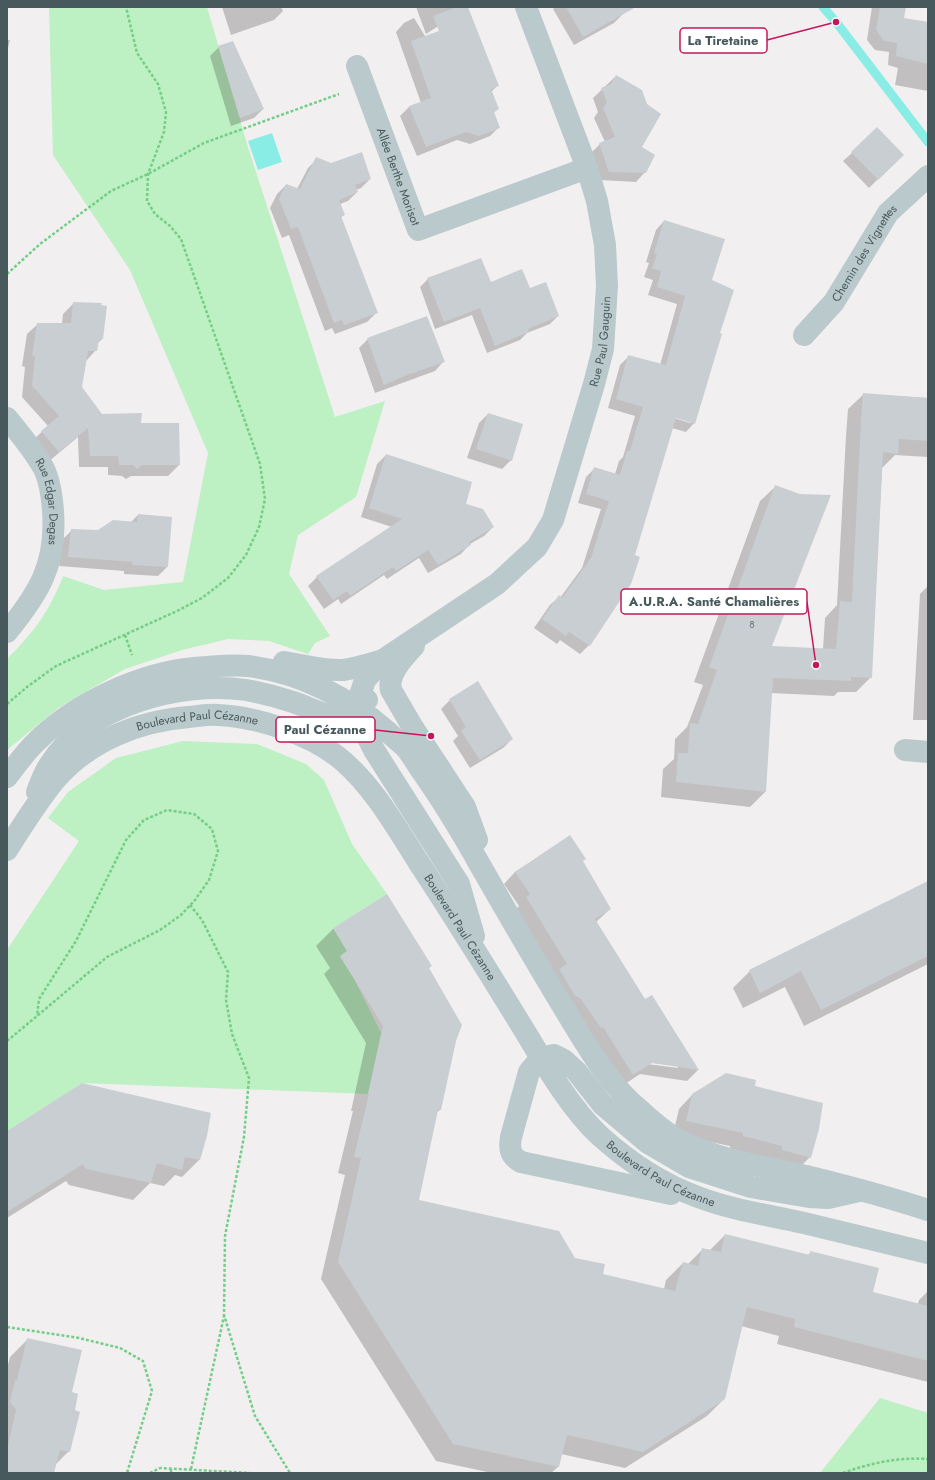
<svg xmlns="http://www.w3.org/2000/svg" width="935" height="1480" viewBox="0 0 935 1480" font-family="Jost,sans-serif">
<rect width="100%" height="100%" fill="#f2eff0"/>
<g fill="#bdf0c2">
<path d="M49 7H207L247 144 335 417 385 401 356 497 298 535 289 574 330 636 315 643 308 654 269 641 228 639 182 650 125 669 58 708 7 750V659C33 633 50 611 63 576L104 590 183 582 208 453 130 270 53 155Z"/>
<polygon points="183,741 257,744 306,764 324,780 352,844 387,894 333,928 347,951 340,957 354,979 381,1033 368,1094 82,1083 7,1131 7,950 79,841 48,818 68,792 116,758"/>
<polygon points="880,1398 928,1413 928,1473 820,1473"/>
</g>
<polygon fill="#8aede5" points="272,133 282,162 258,170 248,141"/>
<g fill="#0003" fill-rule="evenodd">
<polygon points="222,7 281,7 283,11 274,20 231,35"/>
<polygon points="416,7 464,7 457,14 426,34"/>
<polygon points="555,7 619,7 623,14 614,23 574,45 553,9"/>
<polygon points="872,7 905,7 903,19 928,23 928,91 895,85 898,68 888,65 889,52 875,50 867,40"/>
<polygon points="414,18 444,67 498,85 491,92 498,109 493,113 499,127 490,136 470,144 457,140 417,156 400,116 409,107 421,103 396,32 404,23"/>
<polygon points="7,40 10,40 7,52"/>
<polygon points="219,47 263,109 254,118 231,126 210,56"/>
<polygon points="616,76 641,147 645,172 636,182 600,180 591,153 600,144 605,142 594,118 598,112 593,98"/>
<polygon points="852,153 902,155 869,188 843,161"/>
<polygon points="317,159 370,179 361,188 356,190 357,192 348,201 340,204 344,215 340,218 376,313 367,322 335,334 332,328 325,331 289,235 282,238 270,208 277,194 286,185 297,189 308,168"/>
<path d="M664 221 711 281 719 334 694 423 686 432 672 428 589 645 580 654 560 640 557 644 534 628 550 605 559 597 560 598 582 568 601 509 578 503 586 477 595 468 615 474 619 461 623 457 635 416 608 408 620 365 629 356 660 365 677 304 648 295 653 280 644 277 649 263 646 262 656 230ZM672 415 690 421V423L671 417Z"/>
<polygon points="428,279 490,283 558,316 550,324 527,333 520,340 487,353 472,315 435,329 420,287"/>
<polygon points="74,303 102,339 98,343 96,350 86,361 81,387 101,415 140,424 179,465 168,476 131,476 126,479 122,476 108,475 108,467 79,467 78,437 48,462 31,442 48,426 22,397 25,367 22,366 27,334 38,324 62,324 63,314"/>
<polygon points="368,339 443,362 435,371 375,393 359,348"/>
<polygon points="864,394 928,398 928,457 895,455 882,468 871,677 856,692 838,692 834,696 771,693 765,792 750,807 661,797 663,769 674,759 675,739 687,727 703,685 694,682 760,501 776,486 770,647 823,649 825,618 837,605 846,436 848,409"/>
<polygon points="488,414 511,460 502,469 467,458 479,423"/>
<polygon points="386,455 465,505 493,527 484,536 470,544 461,554 428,573 419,558 387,579 384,575 341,604 338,599 324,609 308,586 317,577 392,527 361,517 377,464"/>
<polygon points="138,515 167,567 158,576 124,574 124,571 59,566 63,539 72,530 99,532 131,522"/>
<polygon points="928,586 928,720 913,720 920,594"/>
<polygon points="450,700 512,739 503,748 470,768 453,741 458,736 441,709"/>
<path d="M570 837 582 862 610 909 596 922 645 1000 652 996 698 1070 687 1081 640 1074 622 1086 515 910 519 906 504 884 515 872ZM648 1062 678 1066V1068L647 1064Z"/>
<polygon points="928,882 928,964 804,1026 785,987 743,1008 733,988 750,971"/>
<polygon points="387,895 431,966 428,969 455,1041 440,1110 436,1113 418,1201 575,1259 601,1275 664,1289 666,1280 683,1263 688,1264 703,1249 710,1250 725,1235 808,1255 811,1252 871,1292 918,1304 919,1300 928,1291 928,1382 777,1344 779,1336 741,1326 724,1399 707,1416 625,1468 561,1454 558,1467 551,1473 492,1473 436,1461 321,1279 345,1175 338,1173 353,1111 351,1111 366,1043 324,974 330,968 316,946 333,929"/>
<polygon points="754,1087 810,1157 797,1170 730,1149 730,1146 673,1134 679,1109 692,1095"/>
<polygon points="7,1132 206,1135 199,1160 182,1177 175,1175 164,1186 150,1183 133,1200 69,1185 66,1181 7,1218"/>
<polygon points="27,1340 71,1393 69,1451 52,1468 52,1473 7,1473 7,1369 10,1357"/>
</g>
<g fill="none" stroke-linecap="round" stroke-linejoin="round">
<polyline stroke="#8aede5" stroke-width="9" points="823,7 836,22 928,142"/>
</g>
<g fill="#c9ced2">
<polygon points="457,7 468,7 499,86 491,89 499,109 494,112 500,128 479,136 466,132 426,147 409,106 431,98 411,41 439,31 433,16"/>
<polygon points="566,7 636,7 583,37"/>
<polygon points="880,7 906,7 904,18 928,22 928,64 896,56 897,43 884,41 876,30"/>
<polygon points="233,41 264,109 240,118 218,46"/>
<polygon points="616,75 642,90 647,104 661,114 642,147 655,155 646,173 609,172 599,143 615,137 603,108 607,102 601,88 611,84"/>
<polygon points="877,127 904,155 878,180 851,152"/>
<polygon points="362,152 371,179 355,185 358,192 339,200 345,215 341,216 378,313 344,325 342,320 334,323 298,227 291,229 279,199 286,184 300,189 316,157 331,163"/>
<polygon points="664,220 725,239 712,280 734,290 720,333 722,334 695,424 676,418 635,555 640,557 631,584 590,646 569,632 566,636 542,619 559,595 562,598 591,558 609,501 586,494 594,467 620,475 627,451 630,451 643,407 616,399 628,355 666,365 685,296 657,287 661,271 652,268 657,254 654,253"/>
<polygon points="481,258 491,282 522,269 530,288 546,282 559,316 528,329 529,332 495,346 480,308 444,322 427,278"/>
<polygon points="73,302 102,303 101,305 107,306 103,339 99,340 97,351 88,351 82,387 102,414 142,413 141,423 179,423 180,465 142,465 137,469 133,465 119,465 118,456 90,456 88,428 59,452 41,431 59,416 32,386 35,356 32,356 37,323 71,323"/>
<polygon points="427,316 445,362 407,375 384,385 367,338"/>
<polygon points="863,393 928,398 928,441 899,439 898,454 883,452 872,678 851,677 851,681 773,678 766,792 676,782 678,753 688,753 690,723 698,724 717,670 709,667 775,485 800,494 831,495 772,646 836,649 840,601 852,602 861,420"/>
<polygon points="488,413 523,424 512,461 476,449"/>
<polygon points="386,454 472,482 466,504 483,509 494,527 469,542 471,545 438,565 428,550 396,571 393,567 350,596 347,591 333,600 316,576 402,519 369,508"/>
<polygon points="138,514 172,517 168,567 132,565 133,562 68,557 71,529 98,530 113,520 137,522"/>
<polygon points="478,681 513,739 480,760 461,731 466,727 449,699"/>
<polygon points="570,835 586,859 583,861 611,909 595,919 645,999 652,995 699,1070 652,1063 633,1075 603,1027 601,1028 580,998 575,996 559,969 567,964 526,897 530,894 515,872"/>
<polygon points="928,881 928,956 821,1010 801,971 760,993 749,970"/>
<polygon points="387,894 432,966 429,968 462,1025 456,1041 441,1110 438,1110 419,1200 559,1231 575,1258 605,1264 603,1274 675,1291 683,1262 698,1266 702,1248 721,1252 725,1234 810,1255 810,1251 879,1268 873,1292 928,1306 928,1361 794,1327 795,1319 747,1307 725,1399 643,1452 567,1435 559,1467 453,1444 338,1262 361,1158 354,1157 369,1094 368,1094 383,1026 340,956 347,951 333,928"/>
<polygon points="726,1073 756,1080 755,1086 823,1103 819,1129 811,1158 782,1150 782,1146 743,1136 743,1133 686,1121 692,1094"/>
<polygon points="82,1083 211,1113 207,1136 200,1160 185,1157 182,1170 157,1163 151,1183 86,1169 83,1164 7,1212 7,1131"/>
<polygon points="27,1338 82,1350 72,1392 78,1394 75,1410 80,1412 70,1452 60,1450 54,1473 7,1473 7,1450 16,1410 10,1402 15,1380 17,1380"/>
</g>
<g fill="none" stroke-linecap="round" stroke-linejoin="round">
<g stroke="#75ce88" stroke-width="2.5" stroke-dasharray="3 2" stroke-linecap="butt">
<polyline points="7,274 40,244 111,191 148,174 204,143 339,94"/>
<polyline points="125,635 132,655"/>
<polyline points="7,704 27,687 56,666 177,611 202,598 228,578 246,555 259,527 265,499 260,464 181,239 170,226 155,214 147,201 148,174 164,132 166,112 158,84 137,53 126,7"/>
<polyline points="190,905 202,920 228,972 226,1000 232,1034 249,1078 244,1137 225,1236 224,1315 255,1416 290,1473"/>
<polyline points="7,1041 37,1016 107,957 160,930 181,915 195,900 209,880 218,851 212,829 194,814 167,810 144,820 126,840 76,941 39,999 37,1016"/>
<polyline points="7,1327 79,1338 120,1348 143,1361 152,1391 127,1473"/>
<polyline points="171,1469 171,1473"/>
<polyline points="191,1469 224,1316"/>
<polyline points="150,1473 160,1468 250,1473"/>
<path d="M843 1473C870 1463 899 1457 928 1459"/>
</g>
<g stroke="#bac9cc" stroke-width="22">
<path id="s1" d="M357 66 418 230 587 168"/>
<path id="s2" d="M804 335 834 302 888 213 928 176"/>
<path id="s3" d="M7 418C20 434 33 449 43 467 50 480 52 497 53 511 57 564 39 593 7 632"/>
<path d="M414 646C404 657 387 674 391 690L412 726 465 807 477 840"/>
<path d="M284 662C303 665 324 671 343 670 357 668 370 664 383 660"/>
<polyline points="905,750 928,752"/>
<path d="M7 777C17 764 26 751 38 740 77 702 141 673 194 668 212 667 231 664 248 666 300 672 349 698 388 732 393 737 400 742 406 748 412 755 417 765 423 773 444 803 462 833 480 865 508 914 536 962 565 1010 587 1046 608 1084 641 1111 652 1121 665 1133 679 1140 718 1160 764 1167 806 1176 847 1186 888 1197 928 1210"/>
<path d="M37 792C41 782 44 772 50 764 87 706 181 680 246 690 262 693 278 697 293 702 308 707 323 715 339 718 350 717 359 708 367 700"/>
<path id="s4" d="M7 850C22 826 37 802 55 780 89 741 138 721 189 717 199 716 209 714 219 715 258 717 313 735 343 761 375 789 396 827 419 863 457 921 493 979 529 1038 548 1070 573 1111 600 1136 629 1162 662 1184 698 1197 732 1210 768 1215 804 1223 845 1233 887 1243 928 1253"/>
<path id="s5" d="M474 936 459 884 374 750 365 732 358 709 360 695 365 680 383 660 497 584 537 547 553 520 594 384 603 349 607 286 605 245 597 201 587 168 526 7"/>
<path d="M671 1194 521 1162C510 1156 509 1149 511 1137L529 1072 541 1058 554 1055 564 1060 577 1072 602 1104 648 1143 689 1167 751 1187 809 1197 828 1198 859 1191"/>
</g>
</g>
<g text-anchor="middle" stroke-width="3" stroke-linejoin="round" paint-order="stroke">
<g font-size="10" fill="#68767a">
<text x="752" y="628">8</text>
</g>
<g font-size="12" fill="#47595d" stroke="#fff">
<text dy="4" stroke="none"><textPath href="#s1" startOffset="118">Allée Berthe Morisot</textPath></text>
<text dy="4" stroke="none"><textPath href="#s2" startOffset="102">Chemin des Vignettes</textPath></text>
<text dy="4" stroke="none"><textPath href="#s5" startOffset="722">Rue Paul Gauguin</textPath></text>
<text dy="4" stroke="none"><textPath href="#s3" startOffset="96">Rue Edgar Degas</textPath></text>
<text dy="4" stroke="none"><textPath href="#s4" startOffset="245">Boulevard Paul Cézanne</textPath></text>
<text dy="4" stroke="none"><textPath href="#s4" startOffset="605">Boulevard Paul Cézanne</textPath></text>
<text dy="4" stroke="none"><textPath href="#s4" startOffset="929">Boulevard Paul Cézanne</textPath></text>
</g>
</g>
<path fill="none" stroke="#c2185b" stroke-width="1.5" d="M836 22L767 40M816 665L807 602M431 736L375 730"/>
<g fill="#c2185b" stroke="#fff" stroke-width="1.5">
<circle cx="836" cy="22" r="4"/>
<circle cx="816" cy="665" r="4"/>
<circle cx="431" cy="736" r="4"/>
</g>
<g fill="#fff" stroke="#c2185b" stroke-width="1.5">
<rect x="680" y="28" width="87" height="25" rx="4"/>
<rect x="621" y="589" width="186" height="25" rx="4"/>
<rect x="276" y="717" width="99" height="25" rx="4"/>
</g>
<g font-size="13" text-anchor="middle" font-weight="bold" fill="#47595d">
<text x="723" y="45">La Tiretaine</text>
<text x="714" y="606">A.U.R.A. Santé Chamalières</text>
<text x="325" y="734">Paul Cézanne</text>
</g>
<rect width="935" height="1480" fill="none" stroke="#47595d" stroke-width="16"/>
</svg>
